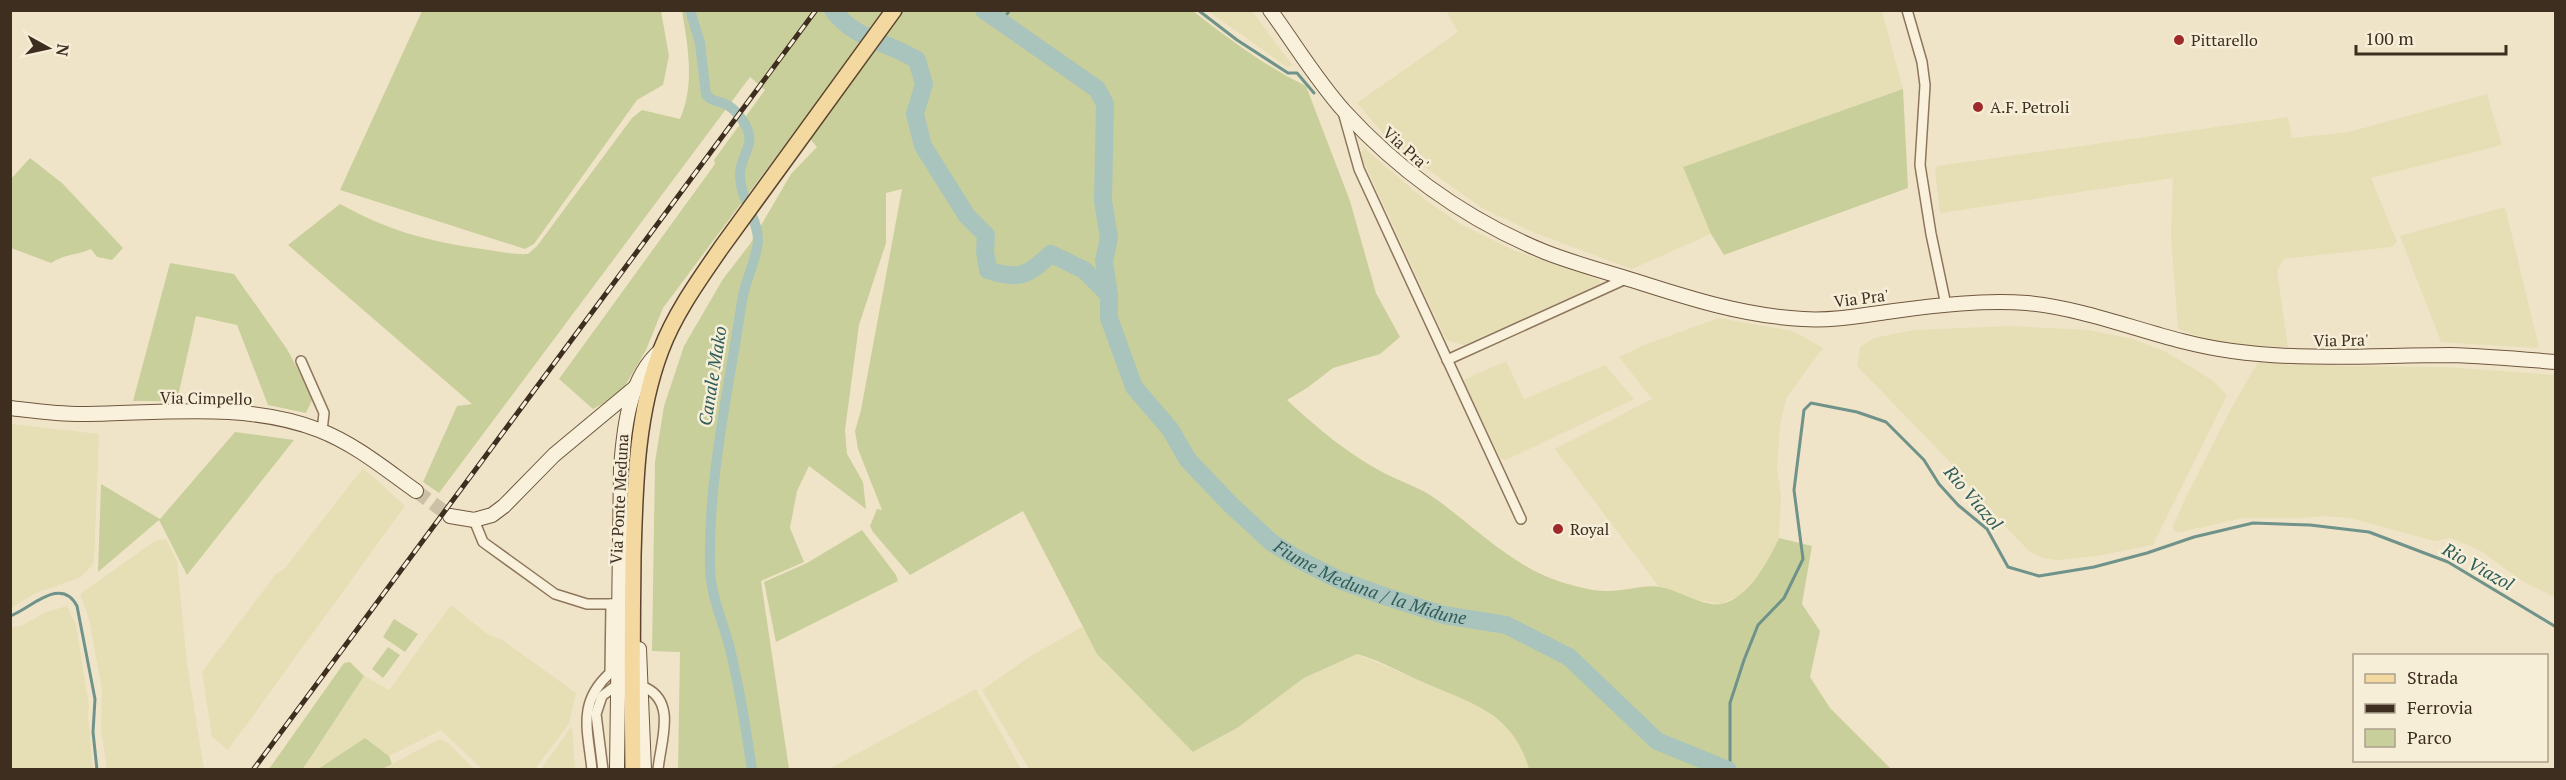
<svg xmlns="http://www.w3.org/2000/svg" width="2566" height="780" viewBox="0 0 2566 780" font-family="'PT Serif',serif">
<rect width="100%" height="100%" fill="#f0e4c8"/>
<g fill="#e6deb5">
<polygon points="1446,10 1882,11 1903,89 1683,167 1711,234 1632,269 1530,231 1482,208 1392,144 1357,103 1458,32"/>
<polygon points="1208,11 1252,11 1292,65 1287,67"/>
<polygon points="2487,94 2502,145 2371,178 2397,242 2392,247 2284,259 2277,271 2288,347 2256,346 2210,340 2178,329 2171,235 2173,178 1940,213 1935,170 1937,166 2288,117 2292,138 2349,132"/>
<polygon points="1364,148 1424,199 1460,224 1513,250 1600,280 1599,284 1464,345 1446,340 1360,154"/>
<polygon points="2505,207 2539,347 2535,348 2441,342 2400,236"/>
<polygon points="1718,318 1793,331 1823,348 1786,398 1780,427 1777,468 1781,496 1779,538 1766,566 1740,595 1721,604 1697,600 1659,587 1555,449 1652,399 1619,357 1642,346"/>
<polygon points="2010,326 2088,330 2133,339 2166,352 2212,380 2227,395 2153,545 2096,556 2058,560 2043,558 2029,551 1977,498 1949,461 1857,366 1860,347 1874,338 1914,330"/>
<polygon points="1506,361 1524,399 1605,365 1634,399 1506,460 1500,458 1463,380"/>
<polygon points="2258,362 2349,366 2446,367 2555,375 2555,597 2522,581 2481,551 2451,538 2434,541 2350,518 2325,516 2302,518 2243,518 2181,532 2174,531 2173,526 2187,495 2232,407"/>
<polygon points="11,424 99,434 94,563 81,577 34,594 11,608"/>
<polygon points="363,468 405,506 228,750 212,737 202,672 275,575 285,568"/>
<polygon points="166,539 177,561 187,664 204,769 107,769 101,730 102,690 89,619 80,594 155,541"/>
<polygon points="451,605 486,633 502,640 576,693 569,724 535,769 482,769 441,730 389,756 365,738 318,769 303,770 364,676 389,690"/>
<polygon points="67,606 76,625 89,706 88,716 93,769 11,769 11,628 23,625 46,612"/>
<polygon points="1082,627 1105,663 1194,752 1237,728 1304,678 1357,654 1481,706 1514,734 1524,751 1529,769 1029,769 982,690 1029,657"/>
<polygon points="976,689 1021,769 829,769"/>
<polygon points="572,726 575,769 541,769"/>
<polygon points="440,739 447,742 474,769 382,769"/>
</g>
<g fill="#c9cf9b">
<polygon points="422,11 661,11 669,56 663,85 637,100 534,244 525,249 340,190"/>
<path d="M682 11H1193C1229 39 1265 66 1306 86L1350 201 1376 293 1400 337 1380 354 1333 368 1307 388 1287 400C1316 427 1349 455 1384 473 1399 481 1416 486 1430 495 1474 525 1509 565 1561 582 1574 586 1592 591 1606 591 1623 592 1643 584 1660 587 1678 590 1704 607 1721 604 1748 599 1769 560 1779 538L1812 546 1802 604 1820 631 1810 677 1830 708 1891 769H1529C1513 713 1473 704 1425 683 1402 673 1381 661 1357 654L1304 678 1237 728 1193 752 1097 654 1023 511 910 575 873 532 870 526 877 509 882 510 858 449 855 431 861 410 902 189 886 193V243L859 325 845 430 847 454 863 482 866 509 809 466 797 491 790 528 804 562 761 581 789 769H678L680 652 652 651 655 462 664 406 684 346 723 279 750 244 791 174 817 147 799 126 663 308 646 350 625 386 606 402 593 409 559 379 715 164 714 160 765 90 750 77 439 493 423 482 457 406 472 404 288 245 340 204C389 231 427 241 482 249 497 251 513 255 528 254L537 246 632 118 642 110 680 119C695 84 688 47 682 11Z"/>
<polygon points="1903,89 1908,188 1724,255 1711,234 1683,167"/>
<path d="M30 158 62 183 123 248 112 260 97 257 91 249C75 256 67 253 51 263L11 248V179Z"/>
<polygon points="170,263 234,274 287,349 313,398 306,413 268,405 237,325 196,316 177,401 133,401"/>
<polygon points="235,432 294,440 187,575 159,520 98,572 101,484 160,519"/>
<polygon points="862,530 896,575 898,581 776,642 764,582 807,563"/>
<polygon points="394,619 418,634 405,652 383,637"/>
<polygon points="388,647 400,655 383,678 372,669"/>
<polygon points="350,662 364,676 303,769 269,769 344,663"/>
<polygon points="365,738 389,756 392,764 382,769 318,769"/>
</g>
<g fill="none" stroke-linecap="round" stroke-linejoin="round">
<g stroke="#6f938a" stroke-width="3">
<polyline points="1198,10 1237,40 1288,73 1297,73 1314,93"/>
<polyline points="1000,23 1010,10"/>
<path d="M10 616C30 609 61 575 77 606L95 699 93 732 97 770"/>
<polyline points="1730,770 1730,703 1744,660 1758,625 1784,598 1803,559 1794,490 1804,410 1811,403 1857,412 1886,422 1924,460 1939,484 1958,505 1987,529 2008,567 2039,576 2094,567 2147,553 2194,537 2253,523 2310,525 2369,532 2448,562 2556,627"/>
</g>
<path stroke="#a9c4bc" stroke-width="10" d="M690 10 700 43 706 95C712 102 717 100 725 104 735 108 745 122 748 131 754 146 739 160 740 175 740 199 758 218 758 240 757 260 745 280 742 301 729 389 708 477 710 566 710 595 723 621 730 649 740 689 746 729 752 770"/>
<g stroke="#a9c4bc" stroke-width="18">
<path id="s1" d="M833 10C854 39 888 42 917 60L924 84 915 114 923 146 967 216 986 235 985 251 988 270C1020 281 1027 275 1051 254L1084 270 1109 295V318L1134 387 1170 429 1188 460 1231 505 1271 542 1298 559 1339 580 1387 597 1444 615 1506 625 1569 657 1657 741 1728 770"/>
<polyline points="984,10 1097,89 1105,104 1103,201 1109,238 1104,261 1109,295"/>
</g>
<polyline stroke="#ccc0a6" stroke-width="14" stroke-dasharray="14 7" stroke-linecap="butt" points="416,491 450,516"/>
<defs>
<g id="street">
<polyline points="1907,10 1922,62 1925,85 1920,165 1931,234 1946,305"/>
<polyline points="1343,112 1359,169 1521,519"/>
<polyline points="1447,360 1628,278"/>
<polyline points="301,361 324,413 322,431"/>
<polyline points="474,520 483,542 555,594 587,604 619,604"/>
<path d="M646 688C677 703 660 743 658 770"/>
<path d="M592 770C588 730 577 703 610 673L611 604"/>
<polyline points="603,770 596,714 602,696 614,687"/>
</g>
<g id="secondary">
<path d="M1270 10C1295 44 1317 81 1345 112 1402 174 1467 220 1545 252 1573 263 1603 271 1632 280 1688 298 1744 316 1803 319 1834 321 1864 315 1894 311 1938 305 1983 300 2027 303 2098 310 2162 342 2232 351 2305 361 2378 355 2450 355 2485 356 2521 359 2556 362"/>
<path d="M10 408C36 411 62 415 88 414 164 413 247 402 319 430 355 444 385 469 416 491"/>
<polyline points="450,516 474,520 492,515 504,506 554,455 637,386"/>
<polyline points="639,649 644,770"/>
<path d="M617 770 621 468C624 428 629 377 661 350"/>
</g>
<path id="primary" d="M633 770C632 698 632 627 633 556 635 486 636 416 661 350 675 313 699 280 721 248L894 10"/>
</defs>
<use href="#street" stroke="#8d765c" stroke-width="12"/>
<use href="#secondary" stroke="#6f573f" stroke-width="16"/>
<use href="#primary" stroke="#5b4430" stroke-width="18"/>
<use href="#street" stroke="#faf1dc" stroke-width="9"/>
<use href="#secondary" stroke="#faf1dc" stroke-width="14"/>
<use href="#primary" stroke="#f3d9a0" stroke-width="15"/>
<defs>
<polyline id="rail" points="253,770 816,10"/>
</defs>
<use href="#rail" stroke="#3d2e20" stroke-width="5"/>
<use href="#rail" stroke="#f7eed8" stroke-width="3" stroke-dasharray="9" stroke-linecap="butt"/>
</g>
<g fill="#9e2a2b" stroke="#f7eed8" stroke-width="2">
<circle cx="2179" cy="40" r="6"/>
<circle cx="1978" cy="107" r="6"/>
<circle cx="1558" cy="529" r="6"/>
</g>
<g text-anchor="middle" stroke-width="5" stroke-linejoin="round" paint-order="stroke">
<g font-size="16" fill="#3d2e20" stroke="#f7eed8" text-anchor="start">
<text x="2191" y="46">Pittarello</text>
<text x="1990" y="113">A.F. Petroli</text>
<text x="1570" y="535">Royal</text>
</g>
<g font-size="16" fill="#3d2e20" stroke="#f7eed8">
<text transform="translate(1406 148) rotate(42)" y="6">Via Pra'</text>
<text transform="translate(1861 298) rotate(-7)" y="6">Via Pra'</text>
<text transform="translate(2341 340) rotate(-1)" y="6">Via Pra'</text>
<text transform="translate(206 398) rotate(1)" y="6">Via Cimpello</text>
<text transform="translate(619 499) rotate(-87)" y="6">Via Ponte Meduna</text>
</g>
<g font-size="18" font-style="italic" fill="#2f5d5a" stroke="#f7eed8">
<text transform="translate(713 376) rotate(-81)" y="6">Canale Mako</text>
<text transform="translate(1973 498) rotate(49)" y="6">Rio Viazol</text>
<text transform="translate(2478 567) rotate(29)" y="6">Rio Viazol</text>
<text dy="6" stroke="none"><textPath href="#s1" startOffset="888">Fiume Meduna / la Midune</textPath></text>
</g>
</g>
<rect width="2566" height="780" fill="none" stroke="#3d2e20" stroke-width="24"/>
<rect x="2353" y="654" width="195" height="108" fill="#f7eed8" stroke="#ada18e" stroke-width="1.5"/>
<rect x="2365" y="674" width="30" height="9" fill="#f3d9a0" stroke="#ada18e" stroke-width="1.5"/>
<text x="2407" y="684" font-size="18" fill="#3d2e20">Strada</text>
<rect x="2365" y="704" width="30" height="9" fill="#3d2e20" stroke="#ada18e" stroke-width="1.5"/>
<text x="2407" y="714" font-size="18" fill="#3d2e20">Ferrovia</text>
<rect x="2365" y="729" width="30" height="18" fill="#c9cf9b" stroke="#ada18e" stroke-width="1.5"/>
<text x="2407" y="744" font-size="18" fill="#3d2e20">Parco</text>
<g transform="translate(48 48) rotate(98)" stroke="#f7eed8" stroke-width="4.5" paint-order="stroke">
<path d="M0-4.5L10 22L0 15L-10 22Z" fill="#3d2e20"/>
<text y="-9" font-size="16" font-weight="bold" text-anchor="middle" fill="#3d2e20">N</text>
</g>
<path d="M2356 45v9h150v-9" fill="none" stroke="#3d2e20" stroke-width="3"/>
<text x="2365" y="45" font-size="18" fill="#3d2e20" stroke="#f7eed8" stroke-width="4.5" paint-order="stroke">100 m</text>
</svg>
